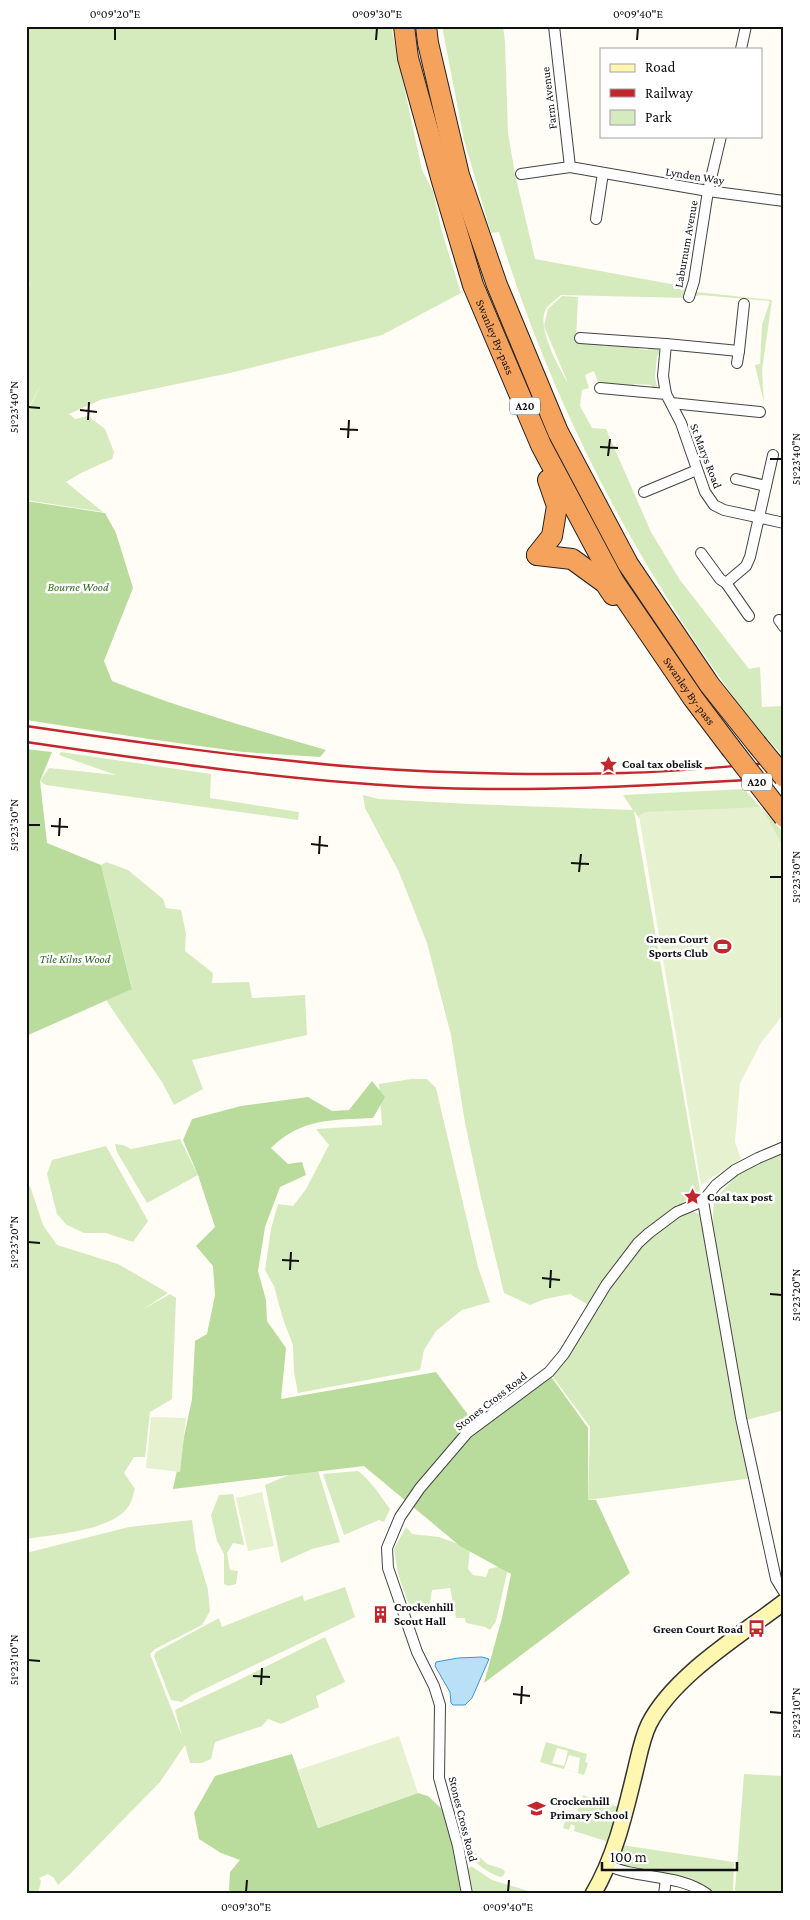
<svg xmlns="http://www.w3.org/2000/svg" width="810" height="1920" viewBox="0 0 810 1920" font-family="'Crimson Pro',serif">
<rect width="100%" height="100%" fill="#fffdf5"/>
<g fill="#d5ebbd" fill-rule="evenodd">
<polygon points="26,26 391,26 422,170 433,191 442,232 461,293 382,335 230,373 100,400 69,414 75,419 88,416 105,429 114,452 112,459 81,473 66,482 103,512 26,500 26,416 42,382 26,414 26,273 31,289 26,269"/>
<path d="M442 26H503L505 41 508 133 515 174 535 259 687 287V291L772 300 762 370 764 403 755 365 760 364 762 325 770 301 700 295 687 298 561 295C557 299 549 304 546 309 536 326 558 366 568 383L544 326 548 309 562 296 578 297 576 342 592 344 599 341 603 346H619L623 342 635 345 639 349 647 350 651 347 660 349 661 352 657 356 655 377 658 391 655 390 651 385 635 384 631 387 603 384 598 382 594 371 585 375 589 388 582 390 580 406 592 428 606 429 651 532 680 580 749 669 760 667 762 707 784 706V754H781L768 739 764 738C646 583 556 418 499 232L491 233 464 140Z"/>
<polygon points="61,752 211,774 210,798 299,812 298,820 46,785 40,781 49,768 116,775 59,755"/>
<polygon points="744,789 784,833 784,1012 634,811 700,1190 646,1230 590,1306 570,1294 545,1299 530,1305 504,1293 480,1193 465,1123 451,1035 427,943 399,872 365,808 363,795 379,799 470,804 633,810 623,795"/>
<polygon points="106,862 128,870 163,899 166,908 181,910 186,934 185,951 213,973 212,983 249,982 252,998 305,995 307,1035 192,1060 203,1089 174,1105 162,1082 106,1000 132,988 101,865"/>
<polygon points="411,1079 427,1079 436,1088 478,1267 490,1302 462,1310 436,1331 424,1350 420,1370 298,1393 294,1372 293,1345 283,1319 274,1286 265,1270 271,1229 278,1204 293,1206 306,1189 329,1145 316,1129 382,1125 379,1084"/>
<polygon points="180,1139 198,1175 147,1203 117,1152 115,1144 123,1145 131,1149"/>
<polygon points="106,1146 148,1221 133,1242 106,1233 84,1233 67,1225 57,1214 47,1174 52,1160"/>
<polygon points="784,1151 784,1410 743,1421 711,1244 714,1200 738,1174"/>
<path d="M30 1186 43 1225 57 1245 118 1264 168 1293 142 1310 170 1294 176 1298 172 1399 150 1412 145 1457H134L124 1473 135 1489C133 1493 133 1499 130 1504 115 1531 55 1534 26 1539V1190Z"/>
<polygon points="687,1209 704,1216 753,1478 588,1500 590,1427 550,1373 639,1244"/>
<polygon points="316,1464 340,1542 312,1549 281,1563 265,1485"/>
<path d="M358 1471C370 1479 381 1497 390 1509L384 1522 379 1520 344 1535 323 1474Z"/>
<polygon points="233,1494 244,1545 233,1543 227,1553 230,1570 238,1571 236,1584 228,1586 224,1584 224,1554 217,1541 211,1515 219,1495"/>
<polygon points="192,1520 196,1550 208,1590 210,1611 202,1625 155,1649 150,1654 182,1736 175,1710 237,1681 325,1637 345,1682 316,1696 319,1707 281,1724 268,1719 262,1726 215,1742 211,1759 202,1763 190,1763 185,1745 160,1782 69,1875 58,1885 54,1878 48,1874 39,1878 41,1881 38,1894 26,1894 26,1553 129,1527"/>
<path d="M406 1527 412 1534 439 1537 470 1548 468 1569 473 1575 486 1577 489 1569 509 1564 496 1621 490 1630 485 1627 466 1623 465 1618H456L450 1588 432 1590C429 1608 431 1611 412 1613L398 1574 394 1549Z"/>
<polygon points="345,1587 355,1617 192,1695 182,1702 171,1700 154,1656 156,1652 219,1618 222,1627 303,1595 304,1601"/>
<path d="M546 1742 587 1754 585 1762 588 1763 584 1775 540 1762ZM557 1748 568 1751 564 1766 552 1763ZM569 1755 580 1758 578 1773 564 1769Z"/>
<polygon points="744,1774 784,1776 784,1894 736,1894 735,1890"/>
<polygon points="583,1795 619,1807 609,1842 574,1831 575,1826 571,1824 569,1830 563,1828 565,1821 574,1821"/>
<polygon points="615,1844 734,1862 733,1890 734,1894 715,1894 704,1885 690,1879 627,1868 617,1855"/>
<path d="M473 1851 487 1864 503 1869 505 1872 503 1876 500 1877C487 1872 475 1864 468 1853Z"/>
<polygon points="471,1866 492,1880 538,1894 473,1894 467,1870"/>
</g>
<g fill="#b9dc9c">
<path d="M26 501 105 513 116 533 133 588 104 661 112 681C182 709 254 729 326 750L320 757 243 752 149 739 26 720Z"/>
<polygon points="26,749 52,752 40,781 47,843 101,865 132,989 26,1036"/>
<path d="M372 1081 385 1097 373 1118C333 1120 301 1118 271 1148L288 1164 302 1162 306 1175 280 1187 265 1227 258 1271 266 1300 267 1321 286 1348 281 1399 436 1372 478 1428 550 1375 588 1428V1500H596L630 1573 484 1683 502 1618 511 1574 460 1546 364 1466 173 1489 192 1399 195 1341 207 1334 215 1295 213 1266 196 1246 215 1227 198 1175 183 1140 192 1119 241 1106 308 1097 332 1111 349 1110Z"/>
<polygon points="292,1754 318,1828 418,1793 428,1796 443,1810 466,1894 234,1894 229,1890 230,1872 240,1860 221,1853 199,1839 194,1813 215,1776"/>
</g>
<g fill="#e6f2cf">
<polygon points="761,807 784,848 784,1013 761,1043 740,1083 735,1142 741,1159 701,1185 639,816 645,812"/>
<polygon points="151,1417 186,1418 180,1472 146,1468"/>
<polygon points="262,1492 274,1546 248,1551 236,1498"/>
<polygon points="399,1736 418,1793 318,1828 298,1770"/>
</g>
<polygon fill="#b9e0f7" stroke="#3f96cf" points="482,1657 489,1659 472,1698 465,1705 453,1705 451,1703 450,1692 435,1666 436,1662 458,1658"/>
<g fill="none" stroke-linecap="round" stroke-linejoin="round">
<defs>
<g id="street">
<polyline points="554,26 570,167"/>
<polyline points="741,49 746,26"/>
<polyline points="521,174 570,167 708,191 784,201"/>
<polyline points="596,219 603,173"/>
<polyline points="689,297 694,281 708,191 721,136"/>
<polyline points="580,338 666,344 663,376 666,394"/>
<polyline points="666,344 739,351 737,363"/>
<polyline points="739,351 744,304"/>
<polyline points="600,388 666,394 681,423 705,492 714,505 724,510 784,523"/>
<polyline points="671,403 760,412"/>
<polyline points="736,479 766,486"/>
<polyline points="644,492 697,470"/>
<polyline points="701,553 720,579 726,583 749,616"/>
<polyline points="726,583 746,566 750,557 773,455"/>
<polyline points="779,620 784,627"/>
<polyline points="703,1201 741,1418 776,1579 784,1592"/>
<path d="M607 1865C639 1880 677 1873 707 1894"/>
<polyline points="467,1894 458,1846 439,1778 440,1705 434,1686 417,1652 388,1568 387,1548 400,1517 420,1488 467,1433 549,1372 564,1354 606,1285 638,1243 649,1233 677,1212 703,1201 716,1185 735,1170 758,1158 784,1147"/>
<polyline points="664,1894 666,1879"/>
</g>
<path id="secondary" d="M593 1894C615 1857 625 1813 635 1772 639 1756 642 1738 649 1724 674 1675 741 1635 784 1602"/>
<g id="highway">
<path id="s1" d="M404 26 408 58 442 181 473 285 541 445 614 582 693 698 730 747"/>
<polyline points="426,26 428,43 459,175 497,285 558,432 628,564 709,684 756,743"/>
<polyline points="537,555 572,559 605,583 613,595"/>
<polyline points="537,555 552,536 557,506 548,480"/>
</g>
</defs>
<use href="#street" stroke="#444" stroke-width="12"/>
<use href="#secondary" stroke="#333" stroke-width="18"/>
<use href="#highway" stroke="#222" stroke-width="22"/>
<use href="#street" stroke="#fff" stroke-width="10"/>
<use href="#secondary" stroke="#fff6b0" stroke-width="15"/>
<use href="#highway" stroke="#f5a25d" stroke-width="20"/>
<g stroke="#c4262e" stroke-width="2.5">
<path d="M26 726C136 742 246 758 356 767 445 774 535 775 624 773 677 772 730 766 784 762"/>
<path d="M26 742C163 762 301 783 440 788 555 792 669 784 784 778"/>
</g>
<defs>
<g id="highway-bridge">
<polyline points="756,743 784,777"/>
<polyline points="730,747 784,817"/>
</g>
</defs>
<use href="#highway-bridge" stroke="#222" stroke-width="22" stroke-linecap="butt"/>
<use href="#highway-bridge" stroke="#f5a25d" stroke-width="20"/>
</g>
<path fill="none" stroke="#111" stroke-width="2" d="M115 40V28M376 40 377 28M637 40 638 28M28 407 40 408M80 410 97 412M88 420 89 402M340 429 358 430M348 438 349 420M600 447 618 448M608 456 610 439M770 459H782M28 825H40M51 826 68 827M59 836 60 818M311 844 328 846M319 854 320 836M571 863 589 864M579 872 581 854M770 877H782M28 1242 40 1243M282 1260 299 1261M290 1270 291 1252M542 1278 560 1280M550 1288 551 1270M770 1294 782 1295M28 1660 40 1661M253 1676 270 1677M261 1685 262 1668M513 1694 530 1696M521 1704 522 1686M770 1712 782 1713M246 1892 247 1880M508 1892 509 1880"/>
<defs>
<symbol id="sight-bare" viewBox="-9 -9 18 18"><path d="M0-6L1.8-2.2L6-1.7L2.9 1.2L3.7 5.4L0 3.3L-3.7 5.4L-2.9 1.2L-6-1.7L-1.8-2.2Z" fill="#c4262e" stroke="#fff" stroke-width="2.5" paint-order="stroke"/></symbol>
<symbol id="stadium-bare" viewBox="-9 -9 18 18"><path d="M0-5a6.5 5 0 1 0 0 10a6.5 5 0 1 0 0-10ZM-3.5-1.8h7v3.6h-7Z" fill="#c4262e" stroke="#fff" stroke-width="2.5" paint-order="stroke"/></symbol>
<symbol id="building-bare" viewBox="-9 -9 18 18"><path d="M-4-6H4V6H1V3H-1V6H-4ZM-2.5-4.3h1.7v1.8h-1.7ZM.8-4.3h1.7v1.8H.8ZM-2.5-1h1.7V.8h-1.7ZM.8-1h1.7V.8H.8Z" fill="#c4262e" stroke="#fff" stroke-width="2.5" paint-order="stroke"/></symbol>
<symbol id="bus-bare" viewBox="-9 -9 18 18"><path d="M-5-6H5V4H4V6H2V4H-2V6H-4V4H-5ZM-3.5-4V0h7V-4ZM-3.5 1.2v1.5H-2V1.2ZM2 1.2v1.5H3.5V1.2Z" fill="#c4262e" stroke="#fff" stroke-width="2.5" paint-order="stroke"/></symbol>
<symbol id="school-bare" viewBox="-9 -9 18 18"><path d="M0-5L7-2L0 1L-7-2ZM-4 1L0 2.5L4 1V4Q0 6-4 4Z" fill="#c4262e" stroke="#fff" stroke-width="2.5" paint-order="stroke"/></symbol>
</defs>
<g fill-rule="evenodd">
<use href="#sight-bare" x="596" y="752" width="25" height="25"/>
<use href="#stadium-bare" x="710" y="934" width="25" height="25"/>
<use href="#sight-bare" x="680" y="1184" width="25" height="25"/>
<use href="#building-bare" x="368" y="1602" width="25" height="25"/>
<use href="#bus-bare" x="744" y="1616" width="25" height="25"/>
<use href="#school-bare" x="524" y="1796" width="25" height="25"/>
</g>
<g text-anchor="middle" stroke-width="5" stroke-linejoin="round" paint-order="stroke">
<g fill="#fff" stroke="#585858" stroke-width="1">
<rect x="510" y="397.5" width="30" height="17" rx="4"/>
<rect x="742" y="773.5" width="30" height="17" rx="4"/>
</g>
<g font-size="11" font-weight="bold" fill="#111">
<text x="525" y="410">A20</text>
<text x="757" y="786">A20</text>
</g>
<g font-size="12" fill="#111" stroke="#fff">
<text transform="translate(549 98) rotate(-97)" y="4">Farm Avenue</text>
<text transform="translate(695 176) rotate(9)" y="4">Lynden Way</text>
<text transform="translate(686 244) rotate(-80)" y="4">Laburnum Avenue</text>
<text dy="4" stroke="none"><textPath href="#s1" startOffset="325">Swanley By-pass</textPath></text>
<text transform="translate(706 456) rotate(69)" y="4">St Marys Road</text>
<text dy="4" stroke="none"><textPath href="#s1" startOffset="730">Swanley By-pass</textPath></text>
<text transform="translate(491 1401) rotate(-38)" y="4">Stones Cross Road</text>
<text transform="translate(463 1819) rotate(76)" y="4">Stones Cross Road</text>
</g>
<g font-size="12" font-style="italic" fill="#2f6b1f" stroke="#fff">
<text x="78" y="591">Bourne Wood</text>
<text x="75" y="963">Tile Kilns Wood</text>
</g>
<g font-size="12" font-weight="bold" fill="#111" stroke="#fff" text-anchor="start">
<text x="622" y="768">Coal tax obelisk</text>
<text x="708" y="943" text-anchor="end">Green Court<tspan x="708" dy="14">Sports Club</tspan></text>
<text x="707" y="1201">Coal tax post</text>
<text x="394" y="1611">Crockenhill<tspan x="394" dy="14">Scout Hall</tspan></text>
<text x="743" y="1633" text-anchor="end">Green Court Road</text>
<text x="550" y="1805">Crockenhill<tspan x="550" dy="14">Primary School</tspan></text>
</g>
</g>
<rect width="810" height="1920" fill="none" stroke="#ffffff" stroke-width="55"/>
<rect x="600" y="48" width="162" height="90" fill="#ffffff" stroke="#a0a0a0"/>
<rect x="610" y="64" width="25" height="8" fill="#fff6b0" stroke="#a0a0a0"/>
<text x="645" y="72" font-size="15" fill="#111111">Road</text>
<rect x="610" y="89" width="25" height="8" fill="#c4262e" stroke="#a0a0a0"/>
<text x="645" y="98" font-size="15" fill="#111111">Railway</text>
<rect x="610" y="110" width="25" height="15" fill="#d5ebbd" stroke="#a0a0a0"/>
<text x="645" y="122" font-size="15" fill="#111111">Park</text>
<path d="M602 1862v8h135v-8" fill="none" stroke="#111111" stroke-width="2.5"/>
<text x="610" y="1862" font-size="15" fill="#111111" stroke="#ffffff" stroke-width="4" paint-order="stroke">100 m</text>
<rect x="28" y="28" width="754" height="1864" fill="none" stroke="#111" stroke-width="2"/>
<g font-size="12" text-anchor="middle" fill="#111">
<text x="115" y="18">0°09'20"E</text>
<text x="377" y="18">0°09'30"E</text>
<text x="638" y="18">0°09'40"E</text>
<text transform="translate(14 407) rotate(-90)" y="4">51°23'40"N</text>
<text transform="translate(796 459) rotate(-90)" y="4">51°23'40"N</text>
<text transform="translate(14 825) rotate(-90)" y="4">51°23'30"N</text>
<text transform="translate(796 877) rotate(-90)" y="4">51°23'30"N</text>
<text transform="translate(14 1242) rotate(-90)" y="4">51°23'20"N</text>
<text transform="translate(796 1295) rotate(-90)" y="4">51°23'20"N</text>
<text transform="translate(14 1660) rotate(-90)" y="4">51°23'10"N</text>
<text transform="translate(796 1713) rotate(-90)" y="4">51°23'10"N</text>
<text x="246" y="1911">0°09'30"E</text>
<text x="508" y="1911">0°09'40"E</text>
</g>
</svg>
